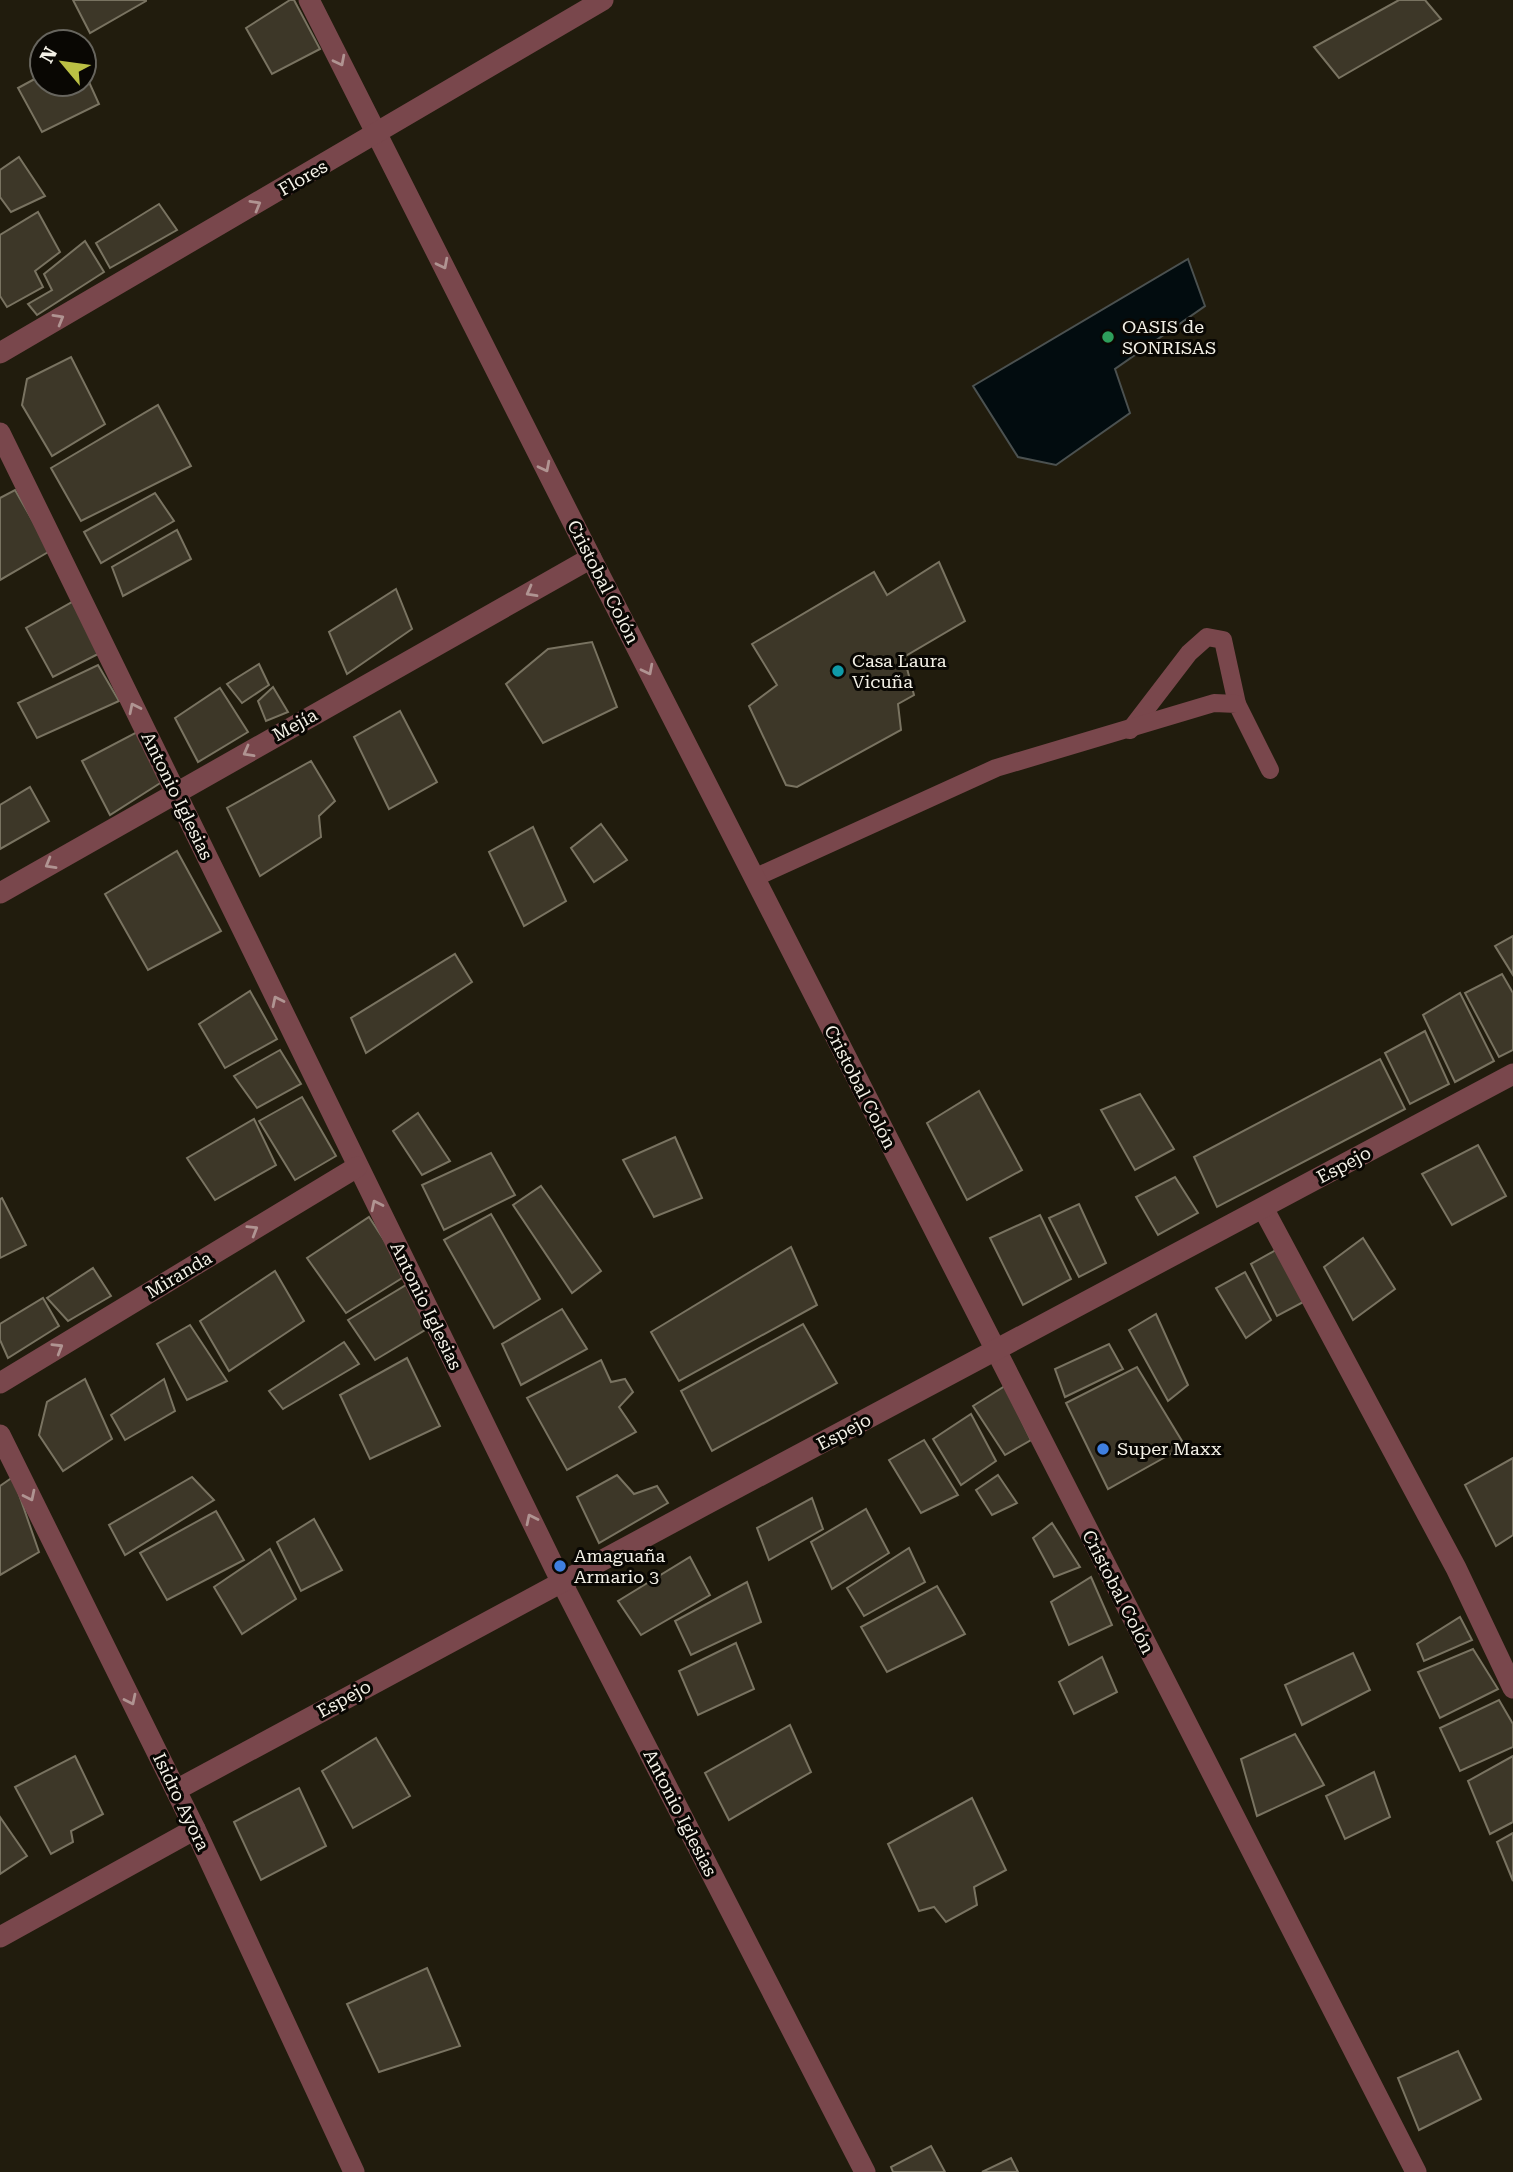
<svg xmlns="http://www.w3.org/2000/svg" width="1513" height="2172" viewBox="0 0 1513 2172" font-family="'Roboto Serif',serif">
<rect width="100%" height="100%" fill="#211c0d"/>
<polygon fill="#020c0f" stroke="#4b5150" stroke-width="2" points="1188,259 1205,306 1115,369 1130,413 1056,465 1018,457 973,386"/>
<g fill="#3d3728" stroke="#797361" stroke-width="2">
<polygon points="73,0 146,0 146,1 90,33"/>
<polygon points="290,0 294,0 320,49 272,74 246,28"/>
<polygon points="1399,0 1425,0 1441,19 1339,78 1314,47"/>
<polygon points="84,71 99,104 42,132 18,88 42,75 42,84 84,84"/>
<polygon points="19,157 45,196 11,212 0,197 0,170"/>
<polygon points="159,204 177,230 110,268 96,243"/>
<polygon points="38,212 60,252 35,271 43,287 7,307 0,296 0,235"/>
<polygon points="85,241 104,272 37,315 28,304 52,290 44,274"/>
<polygon points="71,357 105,424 52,456 22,405 27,379"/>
<polygon points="158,405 191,466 81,521 51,468"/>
<polygon points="15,490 50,551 0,580 0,498"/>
<polygon points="155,493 174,521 101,563 84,532"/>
<polygon points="177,530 191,559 123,596 112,567"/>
<polygon points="939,562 965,621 904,657 914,695 898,704 901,730 797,787 786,785 749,706 777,685 752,644 874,572 887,595"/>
<polygon points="396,589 412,629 347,674 329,632"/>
<polygon points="74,601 100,653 53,677 26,628"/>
<polygon points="592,642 617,707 543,743 506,684 548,649"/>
<polygon points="259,664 269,685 242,703 227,684"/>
<polygon points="98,665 119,701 37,738 18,703"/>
<polygon points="273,687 288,712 266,721 258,701"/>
<polygon points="220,688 248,732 198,762 175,718"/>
<polygon points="400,711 437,782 389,809 354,737"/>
<polygon points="139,731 165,780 110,815 82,761"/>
<polygon points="311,761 335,801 319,816 321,837 260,876 227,808"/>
<polygon points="30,787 49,821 0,849 0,805"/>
<polygon points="601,824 627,860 594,882 571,848"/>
<polygon points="533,827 566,901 524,926 489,852"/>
<polygon points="177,851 221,931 148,970 105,894"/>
<polygon points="1513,936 1513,975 1495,946"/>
<polygon points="455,954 472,982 366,1053 351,1018"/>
<polygon points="1502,974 1513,993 1513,1050 1499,1057 1465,993"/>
<polygon points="250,991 277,1039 225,1068 199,1024"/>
<polygon points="1460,993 1494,1061 1455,1082 1423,1015"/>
<polygon points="1425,1031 1449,1084 1410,1104 1385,1053"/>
<polygon points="280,1050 301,1084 257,1108 234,1076"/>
<polygon points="1380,1059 1405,1109 1217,1207 1194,1157"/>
<polygon points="979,1091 1022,1170 967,1200 927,1123"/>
<polygon points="1140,1094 1174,1149 1135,1170 1101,1110"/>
<polygon points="302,1097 336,1156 295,1180 259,1121"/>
<polygon points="418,1113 450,1161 422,1175 393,1131"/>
<polygon points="254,1119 276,1165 215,1200 187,1158"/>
<polygon points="675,1137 702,1198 654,1217 623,1160"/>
<polygon points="1478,1145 1506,1196 1452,1225 1422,1174"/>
<polygon points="491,1153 515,1195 444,1230 422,1185"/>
<polygon points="1175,1177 1198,1213 1158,1235 1136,1197"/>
<polygon points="541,1186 601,1271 572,1293 513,1205"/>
<polygon points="2,1198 26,1245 0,1258 0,1199"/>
<polygon points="1079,1204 1106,1263 1079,1277 1049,1218"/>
<polygon points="491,1214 540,1299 494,1328 444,1240"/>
<polygon points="1040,1215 1071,1279 1023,1305 990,1238"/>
<polygon points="369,1217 407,1275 346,1313 307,1258"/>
<polygon points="1363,1238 1395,1289 1353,1320 1324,1267"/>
<polygon points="1283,1246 1309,1299 1277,1316 1251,1264"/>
<polygon points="791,1247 817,1305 679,1381 651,1332"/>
<polygon points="93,1268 111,1296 68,1321 47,1298"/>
<polygon points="275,1271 304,1321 229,1371 200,1321"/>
<polygon points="1245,1272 1271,1320 1246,1338 1216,1288"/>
<polygon points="411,1282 430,1327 375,1360 348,1320"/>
<polygon points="43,1298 59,1326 8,1358 0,1340 0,1324"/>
<polygon points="562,1309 587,1349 521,1385 502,1344"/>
<polygon points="1156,1314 1188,1385 1168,1401 1129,1330"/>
<polygon points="803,1324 837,1383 712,1451 681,1391"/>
<polygon points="190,1325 227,1381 187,1400 157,1344"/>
<polygon points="344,1342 359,1364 283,1409 269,1391"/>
<polygon points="1109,1344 1123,1369 1065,1397 1055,1369"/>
<polygon points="407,1358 440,1426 370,1459 340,1395"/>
<polygon points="601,1360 611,1382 625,1379 633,1392 619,1407 636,1432 567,1470 527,1398"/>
<polygon points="1137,1367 1185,1446 1108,1489 1066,1403"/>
<polygon points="85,1379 112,1439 63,1471 39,1435 47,1402"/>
<polygon points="164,1379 175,1411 125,1440 111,1415"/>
<polygon points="1005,1386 1031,1440 1005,1455 973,1406"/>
<polygon points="971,1414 996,1461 961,1485 933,1439"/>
<polygon points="924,1440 958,1495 921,1513 889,1460"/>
<polygon points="1513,1458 1513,1535 1496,1546 1465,1485"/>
<polygon points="617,1475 634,1494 657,1486 668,1503 599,1543 577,1497"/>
<polygon points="998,1475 1017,1503 992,1515 976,1490"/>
<polygon points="13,1477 39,1552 0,1575 0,1486"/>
<polygon points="192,1477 214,1500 125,1555 109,1525"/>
<polygon points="812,1498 823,1529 769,1560 757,1528"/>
<polygon points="866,1509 889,1553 832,1589 811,1542"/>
<polygon points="216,1511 244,1560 167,1600 140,1553"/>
<polygon points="314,1519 342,1570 301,1591 277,1542"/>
<polygon points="1052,1523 1080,1567 1054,1577 1033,1538"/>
<polygon points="909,1548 925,1582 864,1616 847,1588"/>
<polygon points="270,1549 296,1599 242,1634 214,1587"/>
<polygon points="690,1557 710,1595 641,1635 618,1601"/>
<polygon points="1091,1577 1112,1625 1069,1645 1051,1602"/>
<polygon points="747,1582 761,1622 691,1655 675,1621"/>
<polygon points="937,1586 965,1634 887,1672 861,1627"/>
<polygon points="1460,1617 1472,1640 1424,1661 1417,1644"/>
<polygon points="736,1643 754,1689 698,1715 679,1671"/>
<polygon points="1473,1649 1498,1689 1440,1718 1418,1672"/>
<polygon points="1353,1653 1370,1690 1302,1725 1285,1685"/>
<polygon points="1102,1657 1117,1692 1074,1714 1059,1682"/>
<polygon points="1499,1700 1513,1724 1513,1747 1460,1771 1440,1728"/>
<polygon points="790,1725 811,1772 729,1820 705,1773"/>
<polygon points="1295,1734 1324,1785 1257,1816 1241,1759"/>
<polygon points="376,1738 410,1796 353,1828 322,1771"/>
<polygon points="75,1756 103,1814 71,1831 73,1842 51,1854 15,1787"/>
<polygon points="1513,1756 1513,1822 1490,1834 1468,1781"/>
<polygon points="1374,1772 1390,1817 1345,1839 1326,1796"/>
<polygon points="299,1788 326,1846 261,1880 234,1822"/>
<polygon points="972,1798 1006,1870 974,1887 977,1905 946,1922 934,1907 919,1911 888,1844"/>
<polygon points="0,1817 27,1856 0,1874"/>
<polygon points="1513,1833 1513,1881 1497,1842"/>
<polygon points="427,1968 460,2046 379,2072 347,2004"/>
<polygon points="1458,2051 1481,2099 1419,2130 1398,2078"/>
<polygon points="931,2146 945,2172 893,2172 891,2167"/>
<polygon points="1011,2158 1018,2172 982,2172"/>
</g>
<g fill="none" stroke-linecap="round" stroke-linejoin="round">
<g stroke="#79474c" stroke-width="18">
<polyline points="1130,730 1189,653 1207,637 1223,640 1237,704"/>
<polyline points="754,878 996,768 1214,703 1237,704 1270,770"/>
</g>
<g stroke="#79474c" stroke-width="21">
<polyline points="309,0 591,558 1416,2172"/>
<polyline points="0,353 603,0"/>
<polyline points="0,433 561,1581 865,2172"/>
<polyline points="0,893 591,558"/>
<polyline points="1263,1208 1456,1568 1513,1688"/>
<polyline points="0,1383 357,1167"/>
<polyline points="0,1435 195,1829 354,2172"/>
<path d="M176 1790C620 1548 1067 1313 1513 1074"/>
<polyline points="0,1937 195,1829"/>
</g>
</g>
<defs><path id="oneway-chevron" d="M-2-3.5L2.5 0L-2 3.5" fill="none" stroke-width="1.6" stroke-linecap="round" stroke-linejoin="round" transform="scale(1.75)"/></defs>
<g stroke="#b09492">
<use href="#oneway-chevron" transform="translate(340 61) rotate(63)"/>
<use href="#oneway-chevron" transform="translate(256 205) rotate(-30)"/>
<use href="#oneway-chevron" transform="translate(443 264) rotate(63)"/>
<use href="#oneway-chevron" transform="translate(59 319) rotate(-30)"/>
<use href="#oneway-chevron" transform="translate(545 467) rotate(63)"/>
<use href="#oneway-chevron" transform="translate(531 592) rotate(151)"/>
<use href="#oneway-chevron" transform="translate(648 670) rotate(63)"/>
<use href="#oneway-chevron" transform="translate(134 708) rotate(-116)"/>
<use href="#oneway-chevron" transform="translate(248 752) rotate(151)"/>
<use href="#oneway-chevron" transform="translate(50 864) rotate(150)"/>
<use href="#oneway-chevron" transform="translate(277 1001) rotate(-116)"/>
<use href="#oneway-chevron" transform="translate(376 1205) rotate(-116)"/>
<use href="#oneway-chevron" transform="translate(253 1230) rotate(-31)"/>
<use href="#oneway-chevron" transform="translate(58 1348) rotate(-31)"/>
<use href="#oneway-chevron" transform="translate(30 1496) rotate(64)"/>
<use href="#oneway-chevron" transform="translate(531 1519) rotate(-116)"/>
<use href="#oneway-chevron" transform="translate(131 1700) rotate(64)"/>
</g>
<circle fill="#2e9e5b" stroke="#090703" stroke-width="2.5" cx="1108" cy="337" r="7"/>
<circle fill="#0f9aa8" stroke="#090703" stroke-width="2.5" cx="838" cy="671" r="7"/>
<g fill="#3f7fe0" stroke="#090703" stroke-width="2.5">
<circle cx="1103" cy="1449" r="7"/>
<circle cx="560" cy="1566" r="7"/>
</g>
<g text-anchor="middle" stroke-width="6" stroke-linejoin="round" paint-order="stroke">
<g font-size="18" fill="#f4f1e7" stroke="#090703">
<text transform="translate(303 178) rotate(-30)" y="6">Flores</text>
<text transform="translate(603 582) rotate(63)" y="6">Cristobal Colón</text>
<text transform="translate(295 725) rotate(-29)" y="6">Mejía</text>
<text transform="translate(177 796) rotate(64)" y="6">Antonio Iglesias</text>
<text transform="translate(860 1087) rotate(63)" y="6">Cristobal Colón</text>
<text transform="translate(1344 1165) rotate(-28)" y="6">Espejo</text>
<text transform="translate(179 1275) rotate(-31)" y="6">Miranda</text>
<text transform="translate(426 1306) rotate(64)" y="6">Antonio Iglesias</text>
<text transform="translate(844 1432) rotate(-28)" y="6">Espejo</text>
<text transform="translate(1118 1592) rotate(63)" y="6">Cristobal Colón</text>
<text transform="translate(344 1699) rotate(-29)" y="6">Espejo</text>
<text transform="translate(181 1802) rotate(64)" y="6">Isidro Ayora</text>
<text transform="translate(680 1813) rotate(63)" y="6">Antonio Iglesias</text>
</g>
<g font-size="18" fill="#f4f1e7" stroke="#090703" text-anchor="start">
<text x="1122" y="333">OASIS de<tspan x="1122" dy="21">SONRISAS</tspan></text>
<text x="852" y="667">Casa Laura<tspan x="852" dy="21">Vicuña</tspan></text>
<text x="1117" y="1455">Super Maxx</text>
<text x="574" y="1562">Amaguaña<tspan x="574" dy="21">Armario 3</tspan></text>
</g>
</g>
<g transform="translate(63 63) rotate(299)"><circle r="33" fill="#090703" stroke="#67655e" stroke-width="2"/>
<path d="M0-5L12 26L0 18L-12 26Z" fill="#bbc044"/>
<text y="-10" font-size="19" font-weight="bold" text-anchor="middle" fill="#f4f1e7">N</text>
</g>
</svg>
